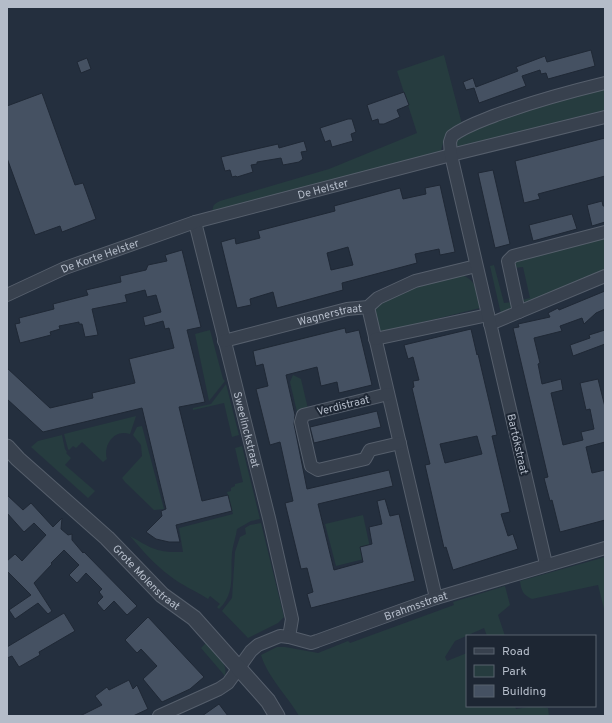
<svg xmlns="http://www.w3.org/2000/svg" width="612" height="723" viewBox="0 0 612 723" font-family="Overpass,sans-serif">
<rect width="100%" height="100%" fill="#242f3e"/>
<g fill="#263c3f">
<path d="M444 55 462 124C451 133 443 137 441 152L213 212C212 206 214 204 220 201L329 169 417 133 397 71Z"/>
<polygon points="605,86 605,110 460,147 456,146 455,142 456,137 491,121"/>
<polygon points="605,236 605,273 526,303 522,300 530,298 523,267 514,268 514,264 518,259"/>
<polygon points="494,265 504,303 512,302 511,308 509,310 501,314 490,266"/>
<path d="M462 275C478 281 476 293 480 308L379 333 375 311 378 304 408 289 431 281Z"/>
<polygon points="210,330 223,379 225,381 209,401 195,334"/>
<polygon points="293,375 301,379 308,409 297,412 290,382"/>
<polygon points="226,384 239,435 232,437 224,403 193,410 193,408 211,404"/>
<path d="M136 416 130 434C114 429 103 445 107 459L103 462 82 442 76 448 73 446 69 450 68 449 64 434Z"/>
<polygon points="142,426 164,509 154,510 125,482 122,478 142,456 141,445 133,435 137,427"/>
<polygon points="62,435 65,449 67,452 66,453 71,458 65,465 95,491 88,498 31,447 38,441"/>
<path d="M242 446 260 519 251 521 237 529C236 537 233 544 232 553 230 574 236 593 219 609L217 607 220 604 210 596 208 599C196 591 181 585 170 576 155 565 142 550 130 536 151 548 157 553 183 552L179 528 233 514 227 492 231 491V488L235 486V484L243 482 235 448Z"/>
<polygon points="363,515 372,557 336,566 325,524"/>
<polygon points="261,523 284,617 278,623 248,638 222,611 232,598 235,552 240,537 246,534 245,528 250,525"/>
<path d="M605 557V613L598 585 532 599C523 595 521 590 520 581Z"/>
<path d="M505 586 510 605 498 615 505 636H487L484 628 455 641 445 657 447 661 467 653V706H515L516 709 533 706 548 708 549 716H299C287 695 268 678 261 655L277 647H285L318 653 348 641 350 643 454 605 453 602Z"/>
<path d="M206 643C214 652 229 663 225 676L201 648Z"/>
</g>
<g fill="#455162" stroke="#1f2835" fill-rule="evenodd">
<polygon points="591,50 595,66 548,79 546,73 541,74 540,70 522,76 526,86 479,103 474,88 466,90 463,82 473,78 476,87 518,71 516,67 545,56 547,62"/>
<polygon points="87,58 91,69 81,73 77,62"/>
<polygon points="404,92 409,105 397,110 400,117 384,124 379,124 378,119 372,121 367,105"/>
<polygon points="42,93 75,185 83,183 96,219 62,232 60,226 35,235 7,158 7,106"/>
<polygon points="348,119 352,119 356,132 351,134 353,141 332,147 330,140 325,142 320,128"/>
<polygon points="605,138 605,176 538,194 540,199 524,203 515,161"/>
<polygon points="304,141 307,151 301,152 303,159 299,162 283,165 281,158 257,162 257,164 251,165 253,172 237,177 236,176 232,177 230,170 225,171 221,157 278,144 279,148"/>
<polygon points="493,170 510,244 495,248 478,173"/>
<path d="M440 185 455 252 440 255 439 249 415 254 417 263 342 283 343 290 277 308 273 292 250 299 251 305 237 308 221 242 235 238 236 244 260 238 258 231 335 211 334 206 400 188 403 199 426 194 425 188ZM348 247 353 265 331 270 327 253Z"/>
<polygon points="602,201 603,206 605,206 605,222 592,226 587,205"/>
<polygon points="572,214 577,229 533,241 529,225"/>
<polygon points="182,250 201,327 187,330 205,402 179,407 202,501 228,495 232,511 176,525 180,542 169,542 156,539 146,532 162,516 161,511 166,509 142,408 43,432 7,399 7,368 50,408 93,398 92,393 135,383 129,359 174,348 169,328 165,329 163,321 145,326 143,317 161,312 156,295 147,297 145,290 125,295 127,302 92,309 98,335 85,337 82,324 79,324 79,322 59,326 60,329 50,332 51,335 20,343 15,324 20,323 19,318 54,309 53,304 88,295 86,290 121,282 120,276 146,270 148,265 167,261 165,255"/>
<polygon points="605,291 605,309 596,313 584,324 582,318 560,326 562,331 534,338 540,363 538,364 542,384 561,379 563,390 551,393 563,445 583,440 581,432 594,429 590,409 586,410 580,383 598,379 605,407 605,442 586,447 592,473 605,470 605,520 560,532 552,500 550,501 544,478 548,477 513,328 519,327 518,324 550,317 548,313 558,308 559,310"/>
<polygon points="345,328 346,333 359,330 372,385 339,393 337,382 321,386 317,367 286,375 295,415 294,424 307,489 389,470 393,486 318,504 334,570 363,562 360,547 372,544 369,527 382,524 377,501 385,499 390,516 399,514 415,581 311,608 307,594 313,592 307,568 301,569 285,503 293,501 280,442 270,445 256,389 268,386 263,364 256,366 253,351"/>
<path d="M471 329 477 355 478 354 497 435 492 436 510 512 501 514 508 536 513 534 518 549 453 570 446 547 444 548 425 465 430 464 412 388 414 387 413 381 419 380 413 357 408 359 404 345ZM477 436 482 454 445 463 440 444Z"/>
<polygon points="605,330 605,344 573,356 570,345 590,338 589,335"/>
<polygon points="377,411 381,427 314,443 310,427"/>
<polygon points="7,495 23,510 31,503 53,527 62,518 61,529 68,535 72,534 72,540 83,553 84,552 137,606 127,615 114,601 104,611 97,603 103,597 99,592 102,589 86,573 77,583 69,575 79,565 64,550 51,563 52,564 34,583 52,611 48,614 38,603 15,619 9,610 31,595 7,571 7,561 15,554 22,561 46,535 34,523 24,532 7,513"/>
<polygon points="64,613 75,631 39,652 40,655 19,667 12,656 7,658 7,647"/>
<polygon points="148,617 204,677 190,689 162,702 143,679 157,666 141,649 137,653 125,640"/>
<polygon points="129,680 133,689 137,685 148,709 133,716 80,716 102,705 95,696 107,687 109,690"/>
<polygon points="219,704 228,716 202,716"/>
</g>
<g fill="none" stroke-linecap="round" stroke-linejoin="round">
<defs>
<g id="minor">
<path id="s1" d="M195 222 269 518 292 619 289 637"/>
<path id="s2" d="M7 295 65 268 195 222 451 155 605 117"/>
<polyline points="368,307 436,598"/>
<polyline points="519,312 508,261 513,256 605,232"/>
<polyline points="490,324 605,276"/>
<polyline points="375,339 488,315"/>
<path id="s3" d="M224 341 347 309 368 307 378 298 415 281 476 266"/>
<polyline points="388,394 303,415 301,422 311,466 318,470 365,459 370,450 400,443"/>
<path d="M546 564 451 155 450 142 452 136C465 126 481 121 496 115 532 102 568 92 605 83"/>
<path id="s4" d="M159 716 219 689 228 683 251 651 258 645 280 636 289 637 311 643 317 641 436 598 605 548"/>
</g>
<g id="tertiary">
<path id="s5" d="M7 447 18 459 107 538 162 595 194 618 268 701 277 716"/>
</g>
</defs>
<use href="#minor" stroke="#565f6c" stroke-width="14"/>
<use href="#tertiary" stroke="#565f6c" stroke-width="17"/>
<use href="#minor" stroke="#38414e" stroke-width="12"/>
<use href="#tertiary" stroke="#38414e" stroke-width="15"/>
</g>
<g text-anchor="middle" stroke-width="4" stroke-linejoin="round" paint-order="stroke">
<g font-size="11" fill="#b4bcc9" stroke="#1d2633">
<text dy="4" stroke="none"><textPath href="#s2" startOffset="334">De Helster</textPath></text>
<text dy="4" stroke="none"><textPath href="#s2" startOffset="101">De Korte Helster</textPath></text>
<text dy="4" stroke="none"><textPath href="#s3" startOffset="109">Wagnerstraat</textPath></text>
<text transform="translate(343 405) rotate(-14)" y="4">Verdistraat</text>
<text dy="4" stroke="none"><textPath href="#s1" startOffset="214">Sweelinckstraat</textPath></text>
<text transform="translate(518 444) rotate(77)" y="4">Bartókstraat</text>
<text dy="4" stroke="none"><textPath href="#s5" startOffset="191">Grote Molenstraat</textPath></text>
<text dy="4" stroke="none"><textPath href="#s4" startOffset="292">Brahmsstraat</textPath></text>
</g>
</g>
<rect width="612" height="723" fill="none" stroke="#b4bcc9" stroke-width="16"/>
<rect x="466" y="635" width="130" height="72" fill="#1d2633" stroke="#59626f"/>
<rect x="474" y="648" width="20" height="6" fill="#38414e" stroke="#59626f"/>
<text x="502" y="655" font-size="12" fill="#b4bcc9">Road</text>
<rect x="474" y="665" width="20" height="12" fill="#263c3f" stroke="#59626f"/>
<text x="502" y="675" font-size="12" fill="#b4bcc9">Park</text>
<rect x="474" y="685" width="20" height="12" fill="#455162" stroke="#59626f"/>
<text x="502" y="695" font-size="12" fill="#b4bcc9">Building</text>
</svg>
